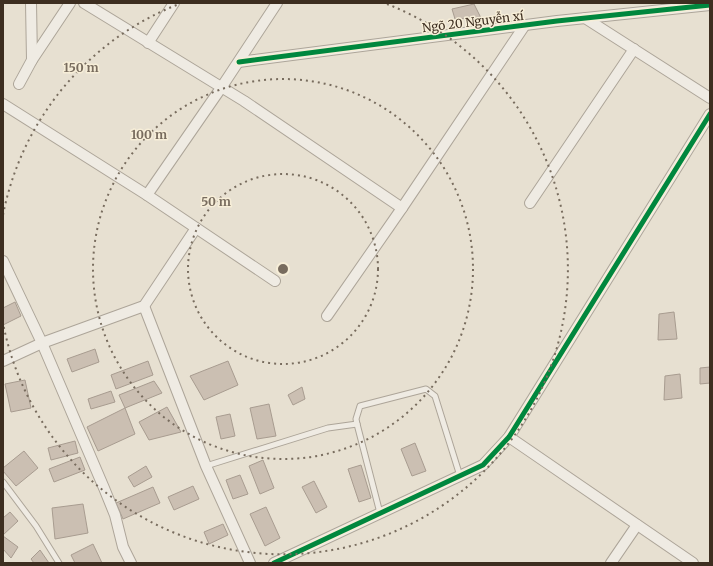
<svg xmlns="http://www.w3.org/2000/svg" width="713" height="566" viewBox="0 0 713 566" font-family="Merriweather,serif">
<rect width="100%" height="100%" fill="#e7e0d1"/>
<g fill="#cbbfb2" stroke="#a89c90">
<polygon points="474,4 481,18 455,19 452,9"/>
<polygon points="15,302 21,316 3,325 3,308"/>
<polygon points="674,312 677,339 658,340 659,314"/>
<polygon points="95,349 99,362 72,372 67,359"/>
<polygon points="148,361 153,375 116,389 111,375"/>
<polygon points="228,361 238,385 204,400 190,376"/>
<polygon points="710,367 710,383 700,384 700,368"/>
<polygon points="680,374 682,398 664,400 665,376"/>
<polygon points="25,380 31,408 11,412 5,384"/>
<polygon points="154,381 162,393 125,408 119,395"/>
<polygon points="302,387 305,399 293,405 288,395"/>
<polygon points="111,391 115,402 91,409 88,399"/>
<polygon points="269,404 276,436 257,439 250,408"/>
<polygon points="167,407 181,432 149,440 139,422"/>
<polygon points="125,408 135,434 98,451 87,427"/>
<polygon points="230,414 235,436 221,439 216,417"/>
<polygon points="75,441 78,453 51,460 48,448"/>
<polygon points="415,443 426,471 412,476 401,449"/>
<polygon points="24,451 38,468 16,486 3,471 3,468"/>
<polygon points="80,457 85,470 54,482 49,469"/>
<polygon points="263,460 274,488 260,494 249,466"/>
<polygon points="361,465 371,498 359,502 348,469"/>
<polygon points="146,466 152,477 134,487 128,477"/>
<polygon points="240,475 248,494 233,499 226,480"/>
<polygon points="314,481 327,507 316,513 302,487"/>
<polygon points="193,486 199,499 174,510 168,497"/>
<polygon points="153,487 160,503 123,519 116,503"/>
<polygon points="83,504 88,533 55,539 52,508"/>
<polygon points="266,507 280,538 265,546 250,514"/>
<polygon points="10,512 18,521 3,535 3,518"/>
<polygon points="223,524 228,535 209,544 204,532"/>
<polygon points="3,536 18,547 11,558 3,549"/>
<polygon points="93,544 102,563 75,563 71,555"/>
<polygon points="40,550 49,563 34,563 31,559"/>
</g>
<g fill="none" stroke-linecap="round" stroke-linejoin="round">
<defs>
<g id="lane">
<polyline points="206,466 328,428 357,424"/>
<polyline points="3,482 36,526 59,563"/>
<polyline points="380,513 357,424 356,419 360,406 426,389 435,396 460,476"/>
</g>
<g id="street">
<polyline points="31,3 32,60"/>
<polyline points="84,3 244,101 402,208"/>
<polyline points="585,18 710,98"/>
<polyline points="148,43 174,3"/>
<polyline points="239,62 557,21 710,5"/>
<polyline points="19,84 32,60 70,3"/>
<polyline points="3,104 147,195 275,281"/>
<polyline points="147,195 221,88 277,3"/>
<polyline points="530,203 634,49"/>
<polyline points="3,261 42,343 104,488 115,515 123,547 131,563"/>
<polyline points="144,306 206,466 250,563"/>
<polyline points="327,316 402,208 525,25"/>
<polyline points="3,361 42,343 144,306 196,228"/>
<polyline points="509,437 693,563"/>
<polyline points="274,563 483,465 509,437 710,114"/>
<polyline points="611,563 637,525"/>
</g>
</defs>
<use href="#lane" stroke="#ada599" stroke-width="7"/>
<use href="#street" stroke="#ada599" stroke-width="12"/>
<use href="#lane" stroke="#efebe3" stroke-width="5"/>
<use href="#street" stroke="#efebe3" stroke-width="10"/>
<defs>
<g id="cycleway">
<polyline points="239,62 557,21 710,5"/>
<polyline points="274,563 483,465 509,437 710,114"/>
</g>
</defs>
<use href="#cycleway" stroke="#f7eed8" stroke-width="8"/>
<use href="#cycleway" stroke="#00873e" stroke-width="5"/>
</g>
<g fill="none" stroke="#786c5e" stroke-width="2" stroke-dasharray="2 4">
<circle cx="283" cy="269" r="95"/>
<circle cx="283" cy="269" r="190"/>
<path d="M3 215A285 285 0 0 1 179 4M387 4A285 285 0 1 1 3 323"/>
</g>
<g text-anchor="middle" stroke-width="3" stroke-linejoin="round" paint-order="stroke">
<g font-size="12" fill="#3d2e20" stroke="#f7eed8">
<text transform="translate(473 22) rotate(-7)" y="4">Ngõ 20 Nguyễn xí</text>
</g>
</g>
<circle cx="283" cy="269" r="6" fill="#786c5e" stroke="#f7eed8" stroke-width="2"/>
<g font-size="12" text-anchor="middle" font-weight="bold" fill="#786c5e" stroke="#f7eed8" stroke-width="3" stroke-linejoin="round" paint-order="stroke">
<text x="81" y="72">150 m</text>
<text x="149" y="139">100 m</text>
<text x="216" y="206">50 m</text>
</g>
<rect width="713" height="566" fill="none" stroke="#3d2e20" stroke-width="8"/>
</svg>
